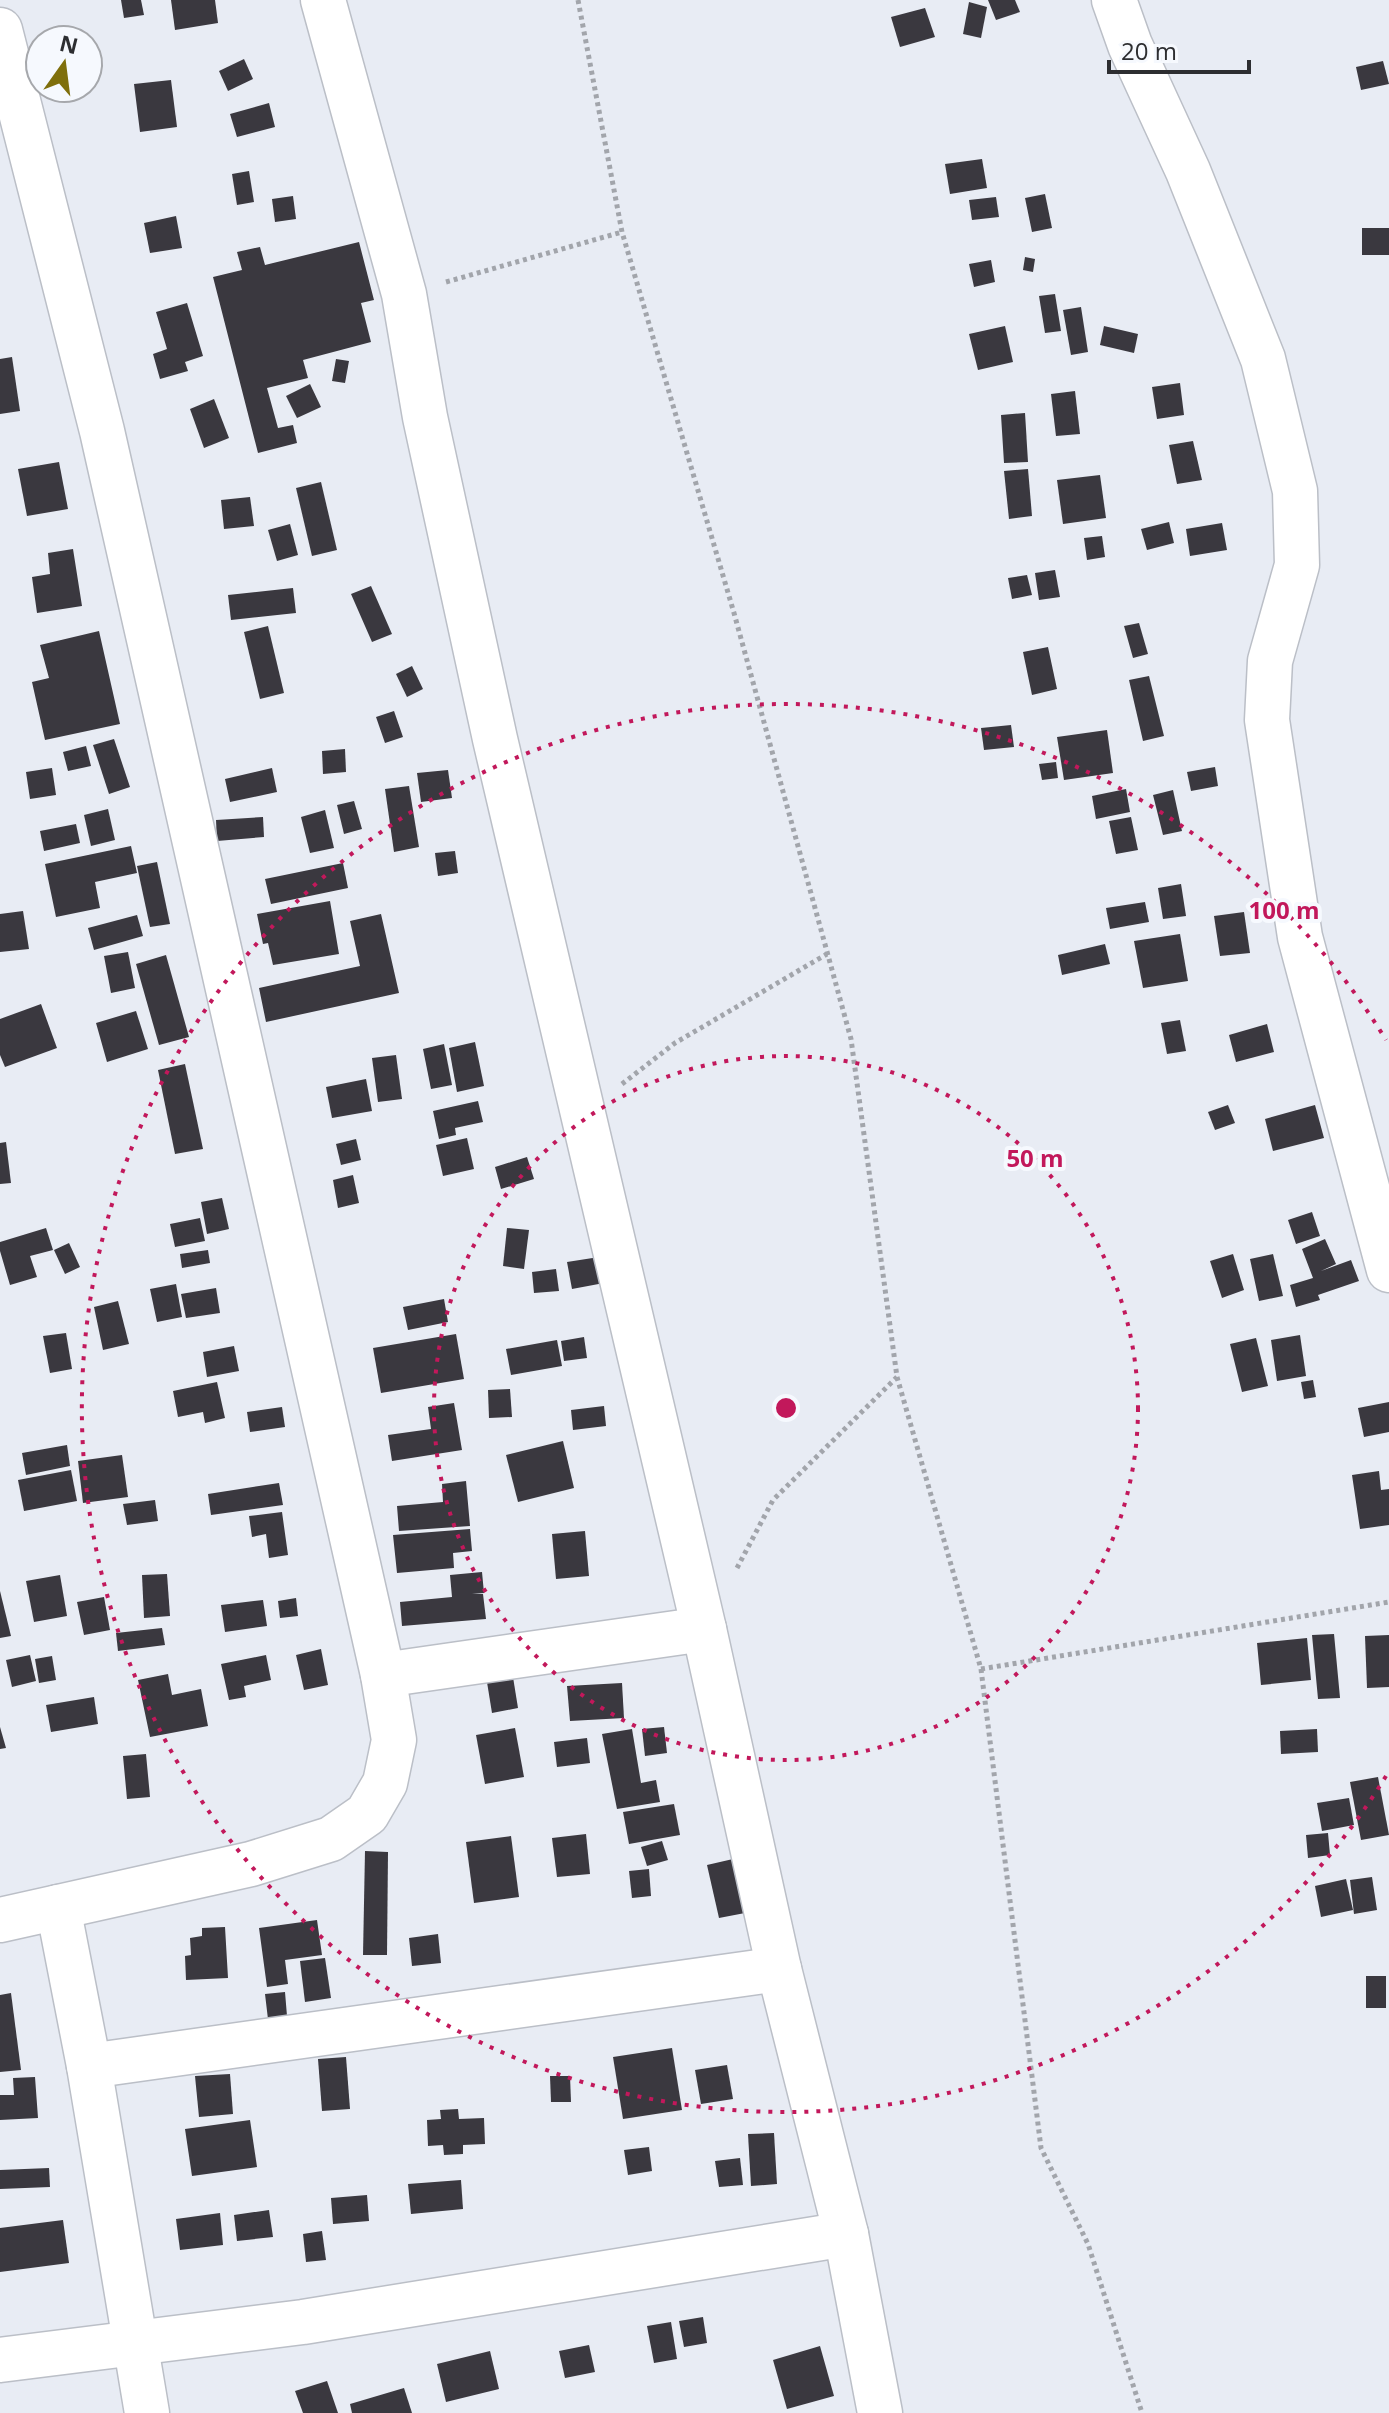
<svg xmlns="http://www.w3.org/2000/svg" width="1389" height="2413" viewBox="0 0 1389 2413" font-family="'Open Sans',sans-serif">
<rect width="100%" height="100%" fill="#e8ecf4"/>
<g fill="#3a383f">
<polygon points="121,0 141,0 144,15 124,18"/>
<polygon points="171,0 215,0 218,23 175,30"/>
<polygon points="988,0 1015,0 1020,12 996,20"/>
<polygon points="969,2 987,7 981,38 963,34"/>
<polygon points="925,8 935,37 900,47 891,17"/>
<polygon points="244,59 253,79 228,91 219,71"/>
<polygon points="1383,61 1389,84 1361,90 1356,67"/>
<polygon points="171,80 177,127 140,132 134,84"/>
<polygon points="269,103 275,127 237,137 230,114"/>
<polygon points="982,159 987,188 950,194 945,164"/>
<polygon points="249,171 254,202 237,205 232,174"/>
<polygon points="1045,194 1052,228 1032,232 1025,198"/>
<polygon points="293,196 296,219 275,222 272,199"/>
<polygon points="996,197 999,217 972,220 969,200"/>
<polygon points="176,216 182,248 150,253 144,223"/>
<rect x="1362" y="228" width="27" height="27"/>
<polygon points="359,242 374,300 361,303 371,342 303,360 308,378 267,388 278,428 293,425 297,443 258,453 213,277 242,270 237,252 260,247 265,265"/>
<polygon points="1025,257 1035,259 1033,272 1023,270"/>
<polygon points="991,260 995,282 974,287 969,264"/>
<polygon points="1055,294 1061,331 1045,333 1039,296"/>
<polygon points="187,303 203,356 185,362 188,371 160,379 153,354 167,349 156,312"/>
<polygon points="1081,307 1088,352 1071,355 1063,310"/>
<polygon points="1005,326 1013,362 978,370 969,334"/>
<polygon points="1104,326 1138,334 1134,353 1100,345"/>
<polygon points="12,357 20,411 0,414 0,359"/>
<polygon points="336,359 349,361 345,383 332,381"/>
<polygon points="1180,383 1184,415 1157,419 1152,387"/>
<polygon points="310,384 321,407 297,418 286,396"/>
<polygon points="1075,391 1080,434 1056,436 1051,394"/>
<polygon points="214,399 229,438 204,448 190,409"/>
<polygon points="1025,413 1028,462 1004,463 1001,415"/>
<polygon points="1193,441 1202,480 1177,484 1169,445"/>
<polygon points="59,462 68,509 27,516 18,469"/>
<polygon points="1028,469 1032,516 1009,519 1004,471"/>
<polygon points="1100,475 1106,518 1063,524 1057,480"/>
<polygon points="321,482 337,550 312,556 296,488"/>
<polygon points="250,497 254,526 224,529 221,500"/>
<polygon points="1169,522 1174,543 1147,550 1141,529"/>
<polygon points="1222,523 1227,550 1190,556 1186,529"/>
<polygon points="290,524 298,555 277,561 268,530"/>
<polygon points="1102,536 1105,557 1087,560 1084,538"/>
<polygon points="73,549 82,606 37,613 32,577 50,574 48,553"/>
<polygon points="1055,570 1060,597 1039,600 1035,573"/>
<polygon points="1027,575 1032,595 1012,599 1008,578"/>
<polygon points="371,586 392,634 372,642 351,594"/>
<polygon points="293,588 296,613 231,620 228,595"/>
<polygon points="1139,623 1148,654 1133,658 1124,626"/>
<polygon points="268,626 284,693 260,699 244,632"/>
<polygon points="99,631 120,724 45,740 32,682 49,678 40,645"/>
<polygon points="1048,647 1057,689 1032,695 1023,652"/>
<polygon points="412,666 423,689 407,697 396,674"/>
<polygon points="1149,676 1164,736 1143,741 1129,680"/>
<polygon points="394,711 403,737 385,743 376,717"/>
<polygon points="1011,725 1014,747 984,750 981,728"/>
<polygon points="1107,730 1113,773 1064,780 1057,737"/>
<polygon points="114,739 130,787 109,794 93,745"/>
<polygon points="86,746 91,766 68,771 63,752"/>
<polygon points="345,749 346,772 323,774 322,751"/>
<polygon points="1056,762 1058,778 1042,780 1039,764"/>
<polygon points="1215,767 1218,786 1191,791 1187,772"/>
<polygon points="52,768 56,795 30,799 26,772"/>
<polygon points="272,768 277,792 230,802 225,779"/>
<polygon points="448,770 452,798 421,802 417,773"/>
<polygon points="409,786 419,847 394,852 385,789"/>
<polygon points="1126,789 1130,812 1096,819 1092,796"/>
<polygon points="1173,790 1182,831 1163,835 1153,795"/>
<polygon points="354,801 362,829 344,834 337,805"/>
<polygon points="108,809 115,840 91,846 84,815"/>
<polygon points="325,810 334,848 310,853 301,817"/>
<polygon points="263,817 264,837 217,841 216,820"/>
<polygon points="1131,817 1138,850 1116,854 1109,821"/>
<polygon points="76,824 80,843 44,851 40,831"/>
<polygon points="131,846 137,873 95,882 100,908 56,917 45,864"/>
<polygon points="455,851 458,873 438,876 435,853"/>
<polygon points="157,862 170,924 150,927 137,866"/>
<polygon points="343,863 348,888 271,904 265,879"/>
<polygon points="1181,884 1186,916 1163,919 1158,888"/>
<polygon points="330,901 339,954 273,965 268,943 263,944 257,914"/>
<polygon points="1145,902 1149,922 1110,929 1106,908"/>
<polygon points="23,911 29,949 0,952 0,914"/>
<polygon points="1244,912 1250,953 1220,956 1214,916"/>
<polygon points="381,914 399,993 266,1022 259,988 360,966 350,921"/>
<polygon points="137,915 143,936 94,950 88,928"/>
<polygon points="1180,934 1188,981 1143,988 1134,941"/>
<polygon points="1105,944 1110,964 1062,975 1058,955"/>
<polygon points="128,952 135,988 111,993 104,956"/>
<polygon points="166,955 189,1037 159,1045 136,964"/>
<polygon points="41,1004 57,1048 5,1067 0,1055 0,1019"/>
<polygon points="136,1011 148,1049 107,1062 96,1023"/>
<polygon points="1180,1020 1186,1051 1167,1054 1161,1023"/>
<polygon points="1267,1024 1274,1052 1236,1062 1229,1035"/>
<polygon points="475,1042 484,1086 457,1092 449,1048"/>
<polygon points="444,1044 452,1085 431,1089 423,1049"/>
<polygon points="396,1055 402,1099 378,1102 372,1058"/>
<polygon points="185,1064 203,1149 175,1154 158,1070"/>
<polygon points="366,1079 372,1111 332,1118 326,1087"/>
<polygon points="478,1101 483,1122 455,1128 456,1135 439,1139 433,1111"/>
<polygon points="1228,1105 1235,1123 1215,1130 1208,1112"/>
<polygon points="1315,1105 1324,1138 1273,1151 1265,1119"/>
<polygon points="467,1138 474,1169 443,1176 436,1145"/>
<polygon points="356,1139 361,1160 341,1165 336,1144"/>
<polygon points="6,1142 11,1183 0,1184 0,1143"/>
<polygon points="527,1157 534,1179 501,1189 495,1167"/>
<polygon points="353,1175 359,1203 338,1208 333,1180"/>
<polygon points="222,1198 229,1229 207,1234 201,1202"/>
<polygon points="1312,1212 1320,1236 1296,1244 1288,1220"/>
<polygon points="200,1218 205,1241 175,1247 170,1224"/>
<polygon points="46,1228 53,1250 30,1256 37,1277 10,1285 0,1251 0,1242"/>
<polygon points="507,1228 529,1230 524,1269 503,1266"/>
<polygon points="1325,1239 1336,1264 1321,1271 1351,1260 1359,1281 1318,1295 1320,1300 1296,1307 1290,1285 1313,1278 1302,1249"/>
<polygon points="69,1243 80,1267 65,1274 54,1250"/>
<polygon points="208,1250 210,1263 182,1268 180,1254"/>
<polygon points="1233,1254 1244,1290 1222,1298 1210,1261"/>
<polygon points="1273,1254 1283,1296 1259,1301 1250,1259"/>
<polygon points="599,1257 604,1283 572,1289 567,1262"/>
<polygon points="556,1269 559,1291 534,1293 532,1272"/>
<polygon points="176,1284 182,1317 157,1322 150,1289"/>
<polygon points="216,1288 220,1313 186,1318 181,1294"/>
<polygon points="444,1299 448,1322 408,1330 403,1307"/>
<polygon points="118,1301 129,1344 103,1350 94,1307"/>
<polygon points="66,1333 72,1369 50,1373 43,1336"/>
<polygon points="456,1334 464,1379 381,1393 373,1348"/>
<polygon points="1300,1335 1306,1376 1277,1381 1271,1340"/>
<polygon points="584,1337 587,1358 564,1361 561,1341"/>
<polygon points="1256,1338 1268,1386 1242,1392 1230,1344"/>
<polygon points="557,1340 562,1366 511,1375 506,1349"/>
<polygon points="234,1346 239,1371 207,1377 203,1352"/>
<polygon points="1313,1380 1316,1397 1304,1399 1301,1382"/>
<polygon points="217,1382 225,1418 205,1423 203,1412 178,1417 173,1391"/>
<polygon points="510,1389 512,1417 489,1418 488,1390"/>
<polygon points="1389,1402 1389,1432 1364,1437 1358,1408"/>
<polygon points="454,1403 462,1450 392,1461 388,1435 431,1429 428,1407"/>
<polygon points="604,1406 606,1426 573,1430 571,1410"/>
<polygon points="282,1407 285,1427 250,1432 247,1412"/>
<polygon points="563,1441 574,1488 518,1502 506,1455"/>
<polygon points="67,1445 70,1466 26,1475 22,1453"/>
<polygon points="122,1455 128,1497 83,1503 78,1461"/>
<polygon points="71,1470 77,1501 24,1511 18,1480"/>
<polygon points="1379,1471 1381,1490 1389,1489 1389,1525 1360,1529 1352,1475"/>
<polygon points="466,1481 470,1526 399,1531 397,1506 443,1502 442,1484"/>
<polygon points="279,1483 283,1505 211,1515 208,1494"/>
<polygon points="155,1500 158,1521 127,1525 123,1504"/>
<polygon points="282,1512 288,1555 269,1558 266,1534 252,1537 249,1516"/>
<polygon points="470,1529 472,1551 453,1553 454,1568 397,1573 393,1535"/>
<polygon points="585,1531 589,1576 556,1579 552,1534"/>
<polygon points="482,1572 484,1593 472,1594 483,1594 486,1619 402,1626 400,1602 452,1597 450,1575"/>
<polygon points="167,1574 170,1616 144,1618 142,1575"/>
<polygon points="60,1575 67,1616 34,1622 26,1581"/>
<polygon points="0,1591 11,1636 0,1638"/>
<polygon points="104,1597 110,1630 84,1635 77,1602"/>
<polygon points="296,1598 298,1616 280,1618 278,1601"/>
<polygon points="263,1600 267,1626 225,1632 221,1605"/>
<polygon points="162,1628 165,1645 118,1651 116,1633"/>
<polygon points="1334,1634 1340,1698 1318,1699 1312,1635"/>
<polygon points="1389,1635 1389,1687 1367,1688 1365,1636"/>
<polygon points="1307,1638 1311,1680 1261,1685 1257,1643"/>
<polygon points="321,1649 328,1685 304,1690 296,1655"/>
<polygon points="30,1655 36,1681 12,1687 6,1660"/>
<polygon points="266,1655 271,1680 244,1686 246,1697 229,1700 221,1664"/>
<polygon points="52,1656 56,1680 39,1683 35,1659"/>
<polygon points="512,1671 518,1708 492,1713 486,1676"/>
<polygon points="168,1674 172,1695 201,1689 208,1726 150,1737 138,1680"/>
<polygon points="622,1683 624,1718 570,1721 567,1686"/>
<polygon points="94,1697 98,1724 51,1732 46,1705"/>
<polygon points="0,1727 6,1748 0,1749"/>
<polygon points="664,1727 667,1753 645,1756 642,1729"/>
<polygon points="515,1728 524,1777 485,1784 476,1735"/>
<polygon points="632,1729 641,1783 656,1780 660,1802 617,1809 602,1734"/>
<polygon points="1317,1729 1318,1752 1281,1754 1280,1731"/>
<polygon points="587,1738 590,1763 557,1767 554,1742"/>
<polygon points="146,1754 150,1797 127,1799 123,1756"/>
<polygon points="1378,1777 1389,1835 1361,1840 1350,1782"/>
<polygon points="1349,1798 1354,1825 1322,1831 1317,1803"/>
<polygon points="674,1804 680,1835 629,1844 623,1812"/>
<polygon points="1328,1833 1330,1855 1308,1858 1306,1835"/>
<polygon points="586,1834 590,1874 557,1877 552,1838"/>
<polygon points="511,1836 519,1897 474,1903 466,1842"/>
<polygon points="662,1841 668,1860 647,1866 641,1847"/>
<polygon points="365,1851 388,1852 387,1955 363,1955"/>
<polygon points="733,1859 745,1913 719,1918 707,1865"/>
<polygon points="649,1869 651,1896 632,1898 629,1871"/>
<polygon points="1372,1877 1377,1910 1354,1914 1350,1880"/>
<polygon points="1346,1879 1353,1910 1321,1917 1315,1886"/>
<polygon points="317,1920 322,1955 285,1960 288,1984 267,1987 259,1928"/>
<polygon points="225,1927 228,1978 186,1980 185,1956 191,1955 190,1938 202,1936 202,1928"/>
<polygon points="438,1934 441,1963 412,1966 409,1938"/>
<polygon points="325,1958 331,1998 305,2002 300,1961"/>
<rect x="1366" y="1976" width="20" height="32"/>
<polygon points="285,1992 287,2016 283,2016 285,2034 270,2036 265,1994"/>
<polygon points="11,1993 21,2070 0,2072 0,1995"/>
<polygon points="672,2048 682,2110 623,2119 613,2057"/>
<polygon points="346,2057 350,2109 322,2111 318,2059"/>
<polygon points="727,2065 733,2099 701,2104 695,2070"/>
<polygon points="230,2074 233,2114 199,2117 195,2076"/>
<polygon points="550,2076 570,2076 571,2102 551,2102"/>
<polygon points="35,2077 38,2118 0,2120 0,2095 14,2095 13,2078"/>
<polygon points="458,2109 459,2119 484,2118 485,2144 463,2145 463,2154 444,2155 443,2145 428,2146 427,2120 441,2119 440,2110"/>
<polygon points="250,2120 257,2167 192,2176 185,2129"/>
<polygon points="774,2133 777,2184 751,2186 748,2134"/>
<polygon points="649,2147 652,2171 628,2175 624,2150"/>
<polygon points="740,2158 743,2185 719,2187 715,2161"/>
<polygon points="49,2168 50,2187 0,2189 0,2170"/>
<polygon points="461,2180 463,2209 411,2214 408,2184"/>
<polygon points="367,2195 369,2221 333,2224 331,2198"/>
<polygon points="269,2210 273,2237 237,2241 234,2215"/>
<polygon points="220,2213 223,2245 180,2250 176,2219"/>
<polygon points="63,2220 69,2263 0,2272 0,2228"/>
<polygon points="322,2231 326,2260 306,2262 303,2234"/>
<polygon points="703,2317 707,2343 684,2347 679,2321"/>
<polygon points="671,2322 677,2359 654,2363 647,2326"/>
<polygon points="589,2345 595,2372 565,2378 559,2351"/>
<polygon points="820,2346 834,2396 787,2409 773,2360"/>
<polygon points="490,2351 499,2389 446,2402 437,2364"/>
<polygon points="327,2381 338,2413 303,2413 295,2391"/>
<polygon points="404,2388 412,2413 352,2413 350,2404"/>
</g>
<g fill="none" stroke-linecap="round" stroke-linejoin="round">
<defs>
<g id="minor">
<polyline points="323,0 404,294 425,417 495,739 704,1629 779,1969 846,2234 880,2413"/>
<polyline points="1114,0 1130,45 1188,171 1263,359 1295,491 1297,565 1270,661 1267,720 1300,937 1389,1270"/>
<polyline points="0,30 102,431 383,1675 394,1740 385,1783 367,1814 331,1839 251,1864 0,1920"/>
<polyline points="383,1675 704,1629"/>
<polyline points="58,1907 89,2066 147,2413"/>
<polyline points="89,2066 779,1969"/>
<polyline points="0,2360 303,2322 846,2234"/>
</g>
</defs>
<use href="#minor" stroke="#bbbfc7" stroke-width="47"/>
<g stroke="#a2a5ab" stroke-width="5" stroke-dasharray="4 4" stroke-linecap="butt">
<polyline points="578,0 622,232 734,613 851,1039 897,1377 981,1669 1041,2148 1088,2244 1142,2413"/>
<polyline points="446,282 622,232"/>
<polyline points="622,1084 675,1043 827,954"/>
<polyline points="737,1568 773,1500 897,1377"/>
<polyline points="981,1669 1389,1602"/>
</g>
<use href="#minor" stroke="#fff" stroke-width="44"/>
</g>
<g fill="none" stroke="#c2185b" stroke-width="4" stroke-dasharray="4 8">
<circle cx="786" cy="1408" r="352"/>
<path d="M1386 1776A704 704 0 1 1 1386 1040"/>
</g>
<circle cx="786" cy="1408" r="12" fill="#c2185b" stroke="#f6f9fe" stroke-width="4"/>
<g font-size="24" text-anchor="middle" font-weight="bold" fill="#c2185b" stroke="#f6f9fe" stroke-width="8" stroke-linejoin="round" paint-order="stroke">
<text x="1284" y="919">100 m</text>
<text x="1035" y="1167">50 m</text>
</g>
<g transform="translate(64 64) rotate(14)"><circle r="38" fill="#f6f9fe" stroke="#a6a8ac" stroke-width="2"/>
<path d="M0-6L14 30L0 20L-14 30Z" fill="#7f6f0c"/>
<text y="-12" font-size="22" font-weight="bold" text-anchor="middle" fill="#2d2e31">N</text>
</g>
<path d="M1109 60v12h140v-12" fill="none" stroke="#2d2e31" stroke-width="4"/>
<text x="1121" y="60" font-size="24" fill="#2d2e31" stroke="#f6f9fe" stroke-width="6" paint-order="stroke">20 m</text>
</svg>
